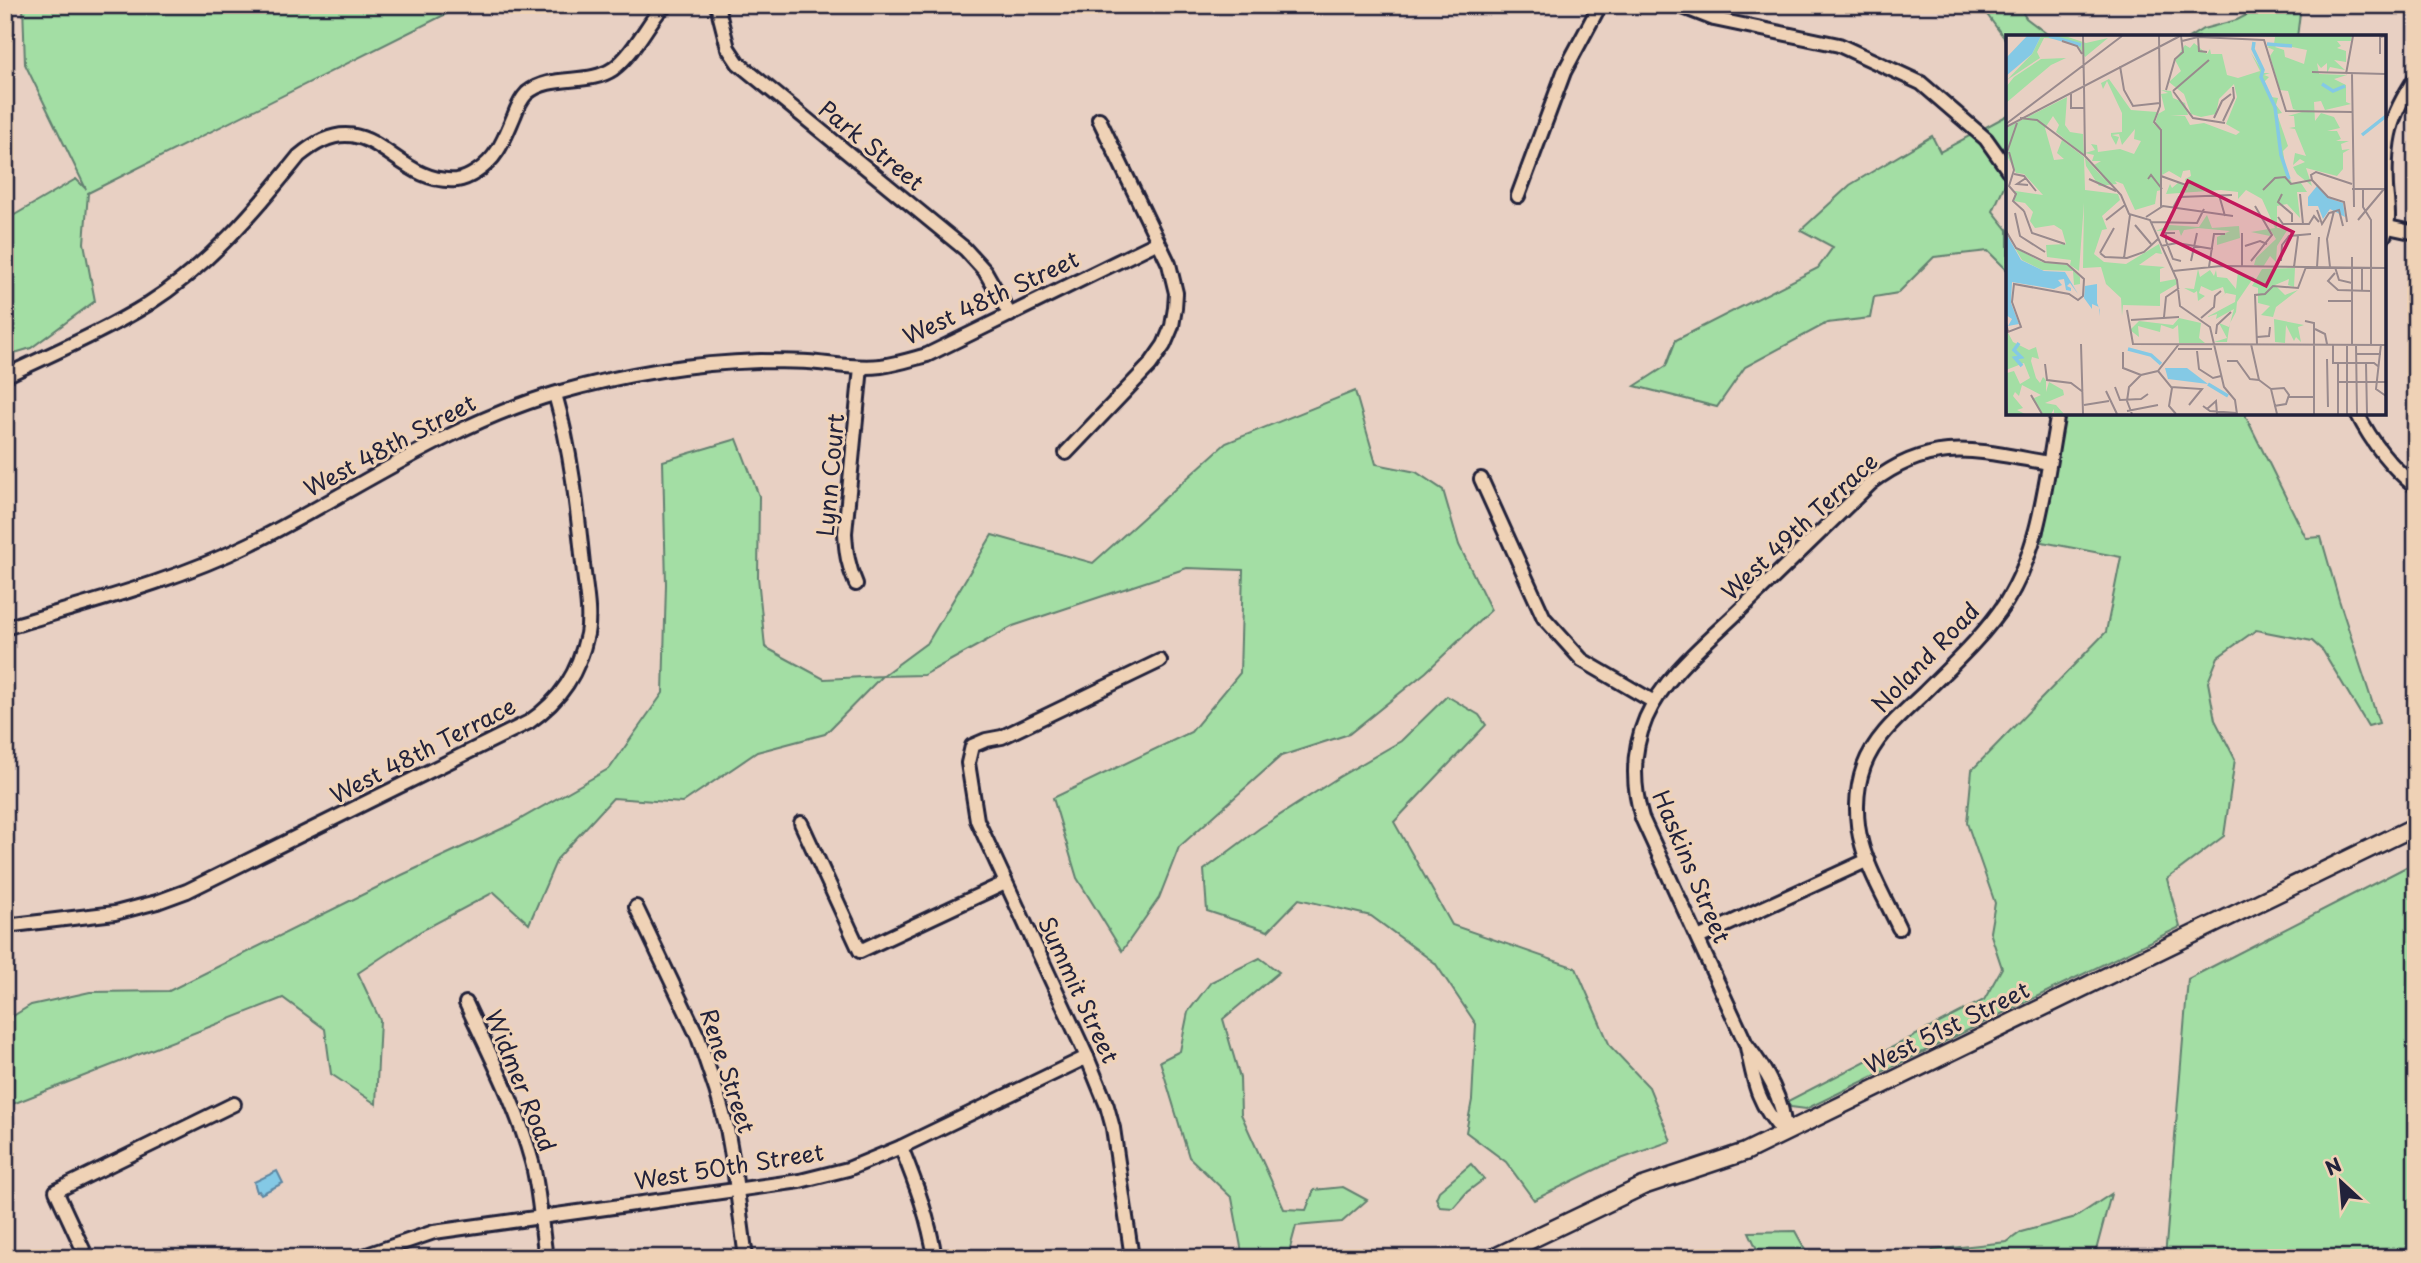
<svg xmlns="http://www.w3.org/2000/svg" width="2421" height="1263" viewBox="0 0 2421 1263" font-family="'Playpen Sans',sans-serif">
<rect width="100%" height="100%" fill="#e8d0c3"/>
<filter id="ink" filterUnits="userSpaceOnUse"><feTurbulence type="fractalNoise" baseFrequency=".0143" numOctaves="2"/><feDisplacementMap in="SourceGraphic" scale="14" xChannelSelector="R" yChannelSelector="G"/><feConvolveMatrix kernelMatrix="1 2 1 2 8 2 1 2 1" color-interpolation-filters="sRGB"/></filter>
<g filter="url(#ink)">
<g fill="#a3dea4" stroke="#628070" stroke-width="2">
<polygon points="23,5 464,5 88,193 84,243 95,301 31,348 5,356 5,210 11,217 76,179 86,189 25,64"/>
<polygon points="1980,5 2018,5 2026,18 2051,37 2008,37 2008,43"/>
<polygon points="2266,5 2301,5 2297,37 2190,37 2203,29 2237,20"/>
<polygon points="2008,115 2008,177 1993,211 2008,230 2008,271 1988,251 1934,257 1898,293 1874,297 1870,318 1827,323 1745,367 1717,407 1635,386 1666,366 1676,340 1818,268 1833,247 1801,230 1850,185 1932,136 1940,152"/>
<polygon points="1355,391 1376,464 1416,472 1443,490 1459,545 1491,610 1426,672 1349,734 1281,756 1179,847 1159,898 1122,951 1077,878 1053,798 1191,732 1240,673 1243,570 1187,568 1013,626 924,675 882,676 825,734 757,752 682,803 613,798 557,859 529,924 494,892 421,931 358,973 380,1020 376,1104 331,1074 325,1029 283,998 5,1107 5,1021 31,1005 90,992 169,991 402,875 510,825 610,768 663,693 666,584 663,461 737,439 759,496 758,577 765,647 824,679 882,676 928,642 992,535 1093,563 1226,443"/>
<polygon points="2065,413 2246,413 2246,417 2306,538 2321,537 2339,600 2379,723 2368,726 2323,651 2312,641 2256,630 2218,657 2208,682 2215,720 2235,759 2224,836 2167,879 2180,927 1806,1109 1791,1107 1786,1102 1984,1000 2002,968 1990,932 1995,903 1967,823 1972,770 2106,632 2121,557 2042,542"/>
<polygon points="1447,696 1479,715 1486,725 1394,822 1452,925 1576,968 1610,1046 1649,1087 1671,1141 1607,1164 1534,1200 1506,1162 1466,1132 1472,1100 1476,1024 1435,963 1371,916 1299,899 1268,931 1207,911 1204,870 1260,828 1339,777 1401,741"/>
<polygon points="2416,862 2416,1258 2165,1258 2188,979"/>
<polygon points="1260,958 1279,972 1223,1019 1240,1078 1241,1114 1284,1209 1306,1210 1314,1190 1343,1187 1367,1200 1342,1222 1296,1226 1289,1252 1290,1258 1243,1258 1232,1198 1189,1157 1160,1061 1180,1051 1188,1012 1211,982"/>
<polygon points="1471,1164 1484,1179 1467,1192 1453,1208 1440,1207 1436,1198 1439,1191"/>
<polygon points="2111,1194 2094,1258 1928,1258 1933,1250 2007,1242 2021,1232 2076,1217"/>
<polygon points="1795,1231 1810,1258 1761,1258 1749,1232"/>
</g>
<polygon fill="#84c9e5" stroke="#5d86a1" stroke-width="2" points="277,1171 283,1183 261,1194 259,1191 257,1192 254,1182"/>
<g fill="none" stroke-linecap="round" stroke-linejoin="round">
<defs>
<g id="street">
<polyline points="717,5 728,48 738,63 965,249 985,271 1010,315"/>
<polyline points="1678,5 1714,19 1839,45 1921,83 1986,139 2008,170"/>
<polyline points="1518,196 1564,72 1600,5"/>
<polyline points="2388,227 2416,233"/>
<path d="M2384 236C2391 221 2387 204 2386 187 2384 139 2389 118 2416 77"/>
<path d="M5 376C53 353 103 332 148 304 209 265 255 211 299 156 371 95 392 186 457 180 464 179 470 176 476 172 498 158 504 139 514 116 517 108 521 99 527 93 551 73 588 86 613 69 632 55 645 29 659 11L667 5"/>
<path d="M2357 413C2371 441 2391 467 2416 487"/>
<polyline points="1066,453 1150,365 1164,345 1172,326 1175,308 1176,293 1169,264 1099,119"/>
<polyline points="1481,479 1544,618 1582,660 1654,702"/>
<path d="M856 584C848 566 846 552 845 533L861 367"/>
<path d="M5 628C87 603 173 582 250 544 352 493 446 425 557 393 624 374 691 363 760 361 776 361 792 361 808 362 832 364 857 369 881 366 897 364 912 359 927 355L1158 242"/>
<polyline points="801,823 860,951 1005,883"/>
<polyline points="636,907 698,1037 716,1090 727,1128 734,1168 746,1258"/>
<path d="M5 926 115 913 157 902 187 891 529 722C561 700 579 672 587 634 591 612 585 586 583 564 577 506 571 450 555 394"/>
<path d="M1899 928C1887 902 1869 872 1862 845 1855 820 1855 791 1864 766 1875 736 1901 715 1924 693 1953 664 1983 637 2006 602 2041 547 2046 476 2058 413"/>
<polyline points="1698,938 1868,860"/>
<path d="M466 1003C490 1055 517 1106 532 1162 540 1193 541 1226 546 1258"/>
<path d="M1747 1047C1754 1083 1758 1106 1785 1133"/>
<path d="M1785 1133C1784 1099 1766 1070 1746 1044L1642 818C1632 784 1632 751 1646 718 1665 675 1707 642 1740 610 1784 567 1828 525 1871 483 1933 435 1979 451 2048 463"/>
<path d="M901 1147C916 1184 929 1219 935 1258"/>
<polyline points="87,1258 56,1191 234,1104"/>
<polyline points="358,1258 434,1232 800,1181 848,1169 901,1147 1087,1057"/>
<polyline points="1132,1258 1113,1128 1107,1106 1087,1057 977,820 968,763 972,746 986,740 1002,737 1160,661"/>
</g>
<polyline id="secondary" points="1493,1258 1643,1186 1745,1152 2416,826"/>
</defs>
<use href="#street" stroke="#22223b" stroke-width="18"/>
<use href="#secondary" stroke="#22223b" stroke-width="21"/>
<use href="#street" stroke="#efd2b6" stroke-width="12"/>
<use href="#secondary" stroke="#efd2b6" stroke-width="16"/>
</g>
</g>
<g text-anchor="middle" stroke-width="6" stroke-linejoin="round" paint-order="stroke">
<g font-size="23" fill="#22223b" stroke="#efd2b6">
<text transform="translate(871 146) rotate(39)" y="8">Park Street</text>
<text transform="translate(991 298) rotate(-25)" y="8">West 48th Street</text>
<text transform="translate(390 446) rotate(-28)" y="8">West 48th Street</text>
<text transform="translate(831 475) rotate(-85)" y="8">Lynn Court</text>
<text transform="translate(1800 527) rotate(-43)" y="8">West 49th Terrace</text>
<text transform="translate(1926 658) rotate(-46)" y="8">Noland Road</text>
<text transform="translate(423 751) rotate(-27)" y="8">West 48th Terrace</text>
<text transform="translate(1691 867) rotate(67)" y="8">Haskins Street</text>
<text transform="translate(1078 990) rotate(65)" y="8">Summit Street</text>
<text transform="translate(1947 1028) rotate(-26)" y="8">West 51st Street</text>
<text transform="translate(727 1071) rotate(72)" y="8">Rene Street</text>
<text transform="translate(520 1081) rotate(68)" y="8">Widmer Road</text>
<text transform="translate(729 1167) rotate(-9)" y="8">West 50th Street</text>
</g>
</g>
<g transform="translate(2006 35)">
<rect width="380" height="380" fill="#e8d0c3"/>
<path d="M35 1H59L80 8 102 3 79 22 73 12 58 4 38 3 31 17 34 23 1 45 26 19ZM246 1H346L345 6H331L335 11 331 13 340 16V27L328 25 339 35 324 32 321 38V28L315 33 311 28 313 39 341 40 328 44 340 50V67L345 69 319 75 315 66 308 67 309 86 315 78 328 82 334 93 321 96H331L335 104 330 106H343L335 109 336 115 344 114 337 118V134L331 141 300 133 306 151 291 139 287 132 299 127 294 124 287 130 289 118 300 121 289 94 283 93 289 92 288 81H282L296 77 287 74 282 56 274 55 264 21 268 15 261 12 268 9 269 2ZM272 9 301 15 298 29 279 22 278 15 269 12ZM188 8 201 19 204 14 205 19H216L221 40 232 43 254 36 245 18 258 38H264L258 40 263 42 258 47 265 62 272 63 270 70 276 78 271 79 282 111 277 116 280 136 286 148H295L301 157H291L294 183 281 169 271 171V193L282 194 271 211 270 227 264 221 257 232 248 230 250 223 270 204 265 196 264 201 245 197 269 193 256 164 240 155 232 164V157L215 155 160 159 164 149 166 153 173 147 182 155 179 144 185 141 184 135 177 136 175 143 163 136 156 140V94L149 89 152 79 159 75 155 59 162 58 155 55 165 56 167 63 179 68 182 80H164L179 81 184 90 198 88 230 100 234 97 220 89 231 62 228 49 213 64 210 79 195 82 185 79 178 59 163 47 175 36 169 25 179 10 184 13ZM60 23 45 30 0 68V52L8 42 35 24ZM103 44 125 75 151 77 147 88 154 95 155 155 151 156 149 169 129 175 117 149 109 146 111 149 93 151 80 131 79 123 99 145 88 130 95 126H86L88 120 79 118 89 115 85 109 91 110 92 117 114 114 128 119 135 106 128 104 129 94 116 110 113 99 106 100 113 102 110 110 105 101V98L116 97V78L101 46 97 54 95 48ZM61 62 59 90 64 97 77 99 78 120 50 97 53 90 47 81 39 93 48 125 58 124 51 118 56 105 78 122 79 155 112 159 114 165 96 181 101 194 96 195 88 219 98 227 120 229 153 209 156 219 150 218 133 230 159 232 154 234V247L170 244 171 249 154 259V271L117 270 116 281 115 263 100 249 95 232 77 233 78 168 73 236 64 230 65 225 41 222 40 210 60 209 56 195 48 190 29 193 24 186 27 177 19 168 8 166 9 156 37 160 18 139 10 138 0 119V93ZM201 180 206 193 233 191 234 203 211 210V202L224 196 192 193 178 195 175 201 173 195 150 196 163 190 193 192ZM9 213 36 227 61 230 74 242V249L68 250 67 236 36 235 16 225ZM289 233 288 252 282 250 283 244 269 250 279 260 292 255 270 272 267 282 255 280 264 271 252 268V253L246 251 256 234ZM192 234 194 242 204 235 208 241 210 235 211 242 221 243 230 254 232 236 236 241 248 242 231 267 230 277 224 288 221 307H208L221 303 213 288 223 292 228 274 210 284 211 279 201 282 229 267 230 260 220 258 213 264 219 259 217 252 206 256 195 251 193 258 199 261 192 266 191 256 188 258 178 253 188 254ZM173 283 195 288 193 303 199 308H173L172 290 167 294 155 290 154 297 132 291 133 302 124 295 133 286 167 290ZM268 284 298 290 292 292 295 307 290 302 288 306 280 290 279 308 269 307ZM0 294 7 307 23 315 30 312 33 324 26 322 25 326 30 343 34 348 37 342 40 345V357L43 347 57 355 58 360 39 368 50 370 58 379 48 378V374L45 379H37L26 364 35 360 16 350 13 361 9 357 7 361 17 373 11 375 19 379H2L1 338 8 336 14 349 24 343 18 328 0 335Z" fill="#a3dea4" fill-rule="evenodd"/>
<path d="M21 1H35L26 19 0 41V23ZM311 151 322 163 337 168 339 182 324 174 317 184 312 171H302V162ZM0 198 15 225 38 236 59 237 72 259 64 248 61 251 65 253V256L60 255 58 244 52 245 56 250 48 254 6 247 5 268 13 289 2 291 6 284 0 280ZM91 249V268L94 275V281L93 272 86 269V274L78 263 79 251ZM159 333H181L202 349 162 344Z" fill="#84c9e5"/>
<path fill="none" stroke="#84c9e5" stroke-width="3.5" d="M43 1 75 10M248 7 247 14 257 35 255 42 269 72 275 120 283 144M261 9 286 11M316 49 327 56 339 51M356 100 380 81M13 308 8 315 15 322 9 323 16 331M122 314 145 320 155 329M202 349 222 361"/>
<path fill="none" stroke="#998a8d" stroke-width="2" d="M77 1 78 50M153 1 154 71 148 87 155 95V172M192 2 193 16 201 17M56 6 71 11 76 19M176 6 192 2 258 5 280 76 346 77M374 19V2L380 1M114 31 118 55 127 71 154 68M306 37 380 39M340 39 347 1M346 39 348 172M78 52 79 121M160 55 169 24 177 17 175 1M167 56 187 83 219 88M167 56 203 25M65 59V73H78M14 83 31 85 79 121 115 160 123 179 144 185 171 245 174 271 204 292 218 352 229 365 231 379M208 83 216 66 225 59M217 86 228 63 227 52M0 89 116 1M0 92 174 1M3 117 8 135 3 151 10 159 7 166 18 176M0 120 11 88M8 139 18 141 30 156M155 141 180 150M20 143 11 149 22 150M83 144 110 156M142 144 145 140 156 154M306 145 322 162 338 167 341 187M306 145 305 140 310 137 346 149M346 154H379M357 154V172L365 185V309M257 155 269 143 279 142 285 149 306 145M276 159 272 167 286 179V187M294 159 297 189M213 160 219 181M167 173 173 162 226 160M311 175 316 189 323 178 333 175 337 191M18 176 26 198 59 209M9 178 14 201 39 217M140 182 157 171 227 181M272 182 277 189H303L308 181 313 187M100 185 119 170M352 185 378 154M145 187 191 188 198 174M129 190 145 209M0 196 10 213 39 227 61 229 78 244 77 261 72 265 63 259 8 249 6 267 15 292 2 297 0 288M169 198H160V206L167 224 175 226M155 211 171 208 207 214M239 211 254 206 261 209M94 218 99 222 121 223 138 217 152 204M94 218 108 193M118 223 124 180M185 226 191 198M245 226 266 200 249 171M275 226 276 210 283 201 305 199M203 232 208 199H219M236 232V198M288 232 292 201M311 232 313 202M324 232 321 204 328 176M329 232 333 245 346 248M167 236 215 231 380 233M329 238 322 246 332 255 365 256M356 255V232M322 266H346M121 275 127 309 380 310M158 282 160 262 173 253M195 283 208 272 209 261 215 256M125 285 173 282M299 286 308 288V379M309 294 319 299 321 309M210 299 211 290 225 277M251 302 263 301 264 292M75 309 77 379M245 309 253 345 265 354 271 379M251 309 249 260 259 259 267 251 292 253 300 232M327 309V328H368L373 332M341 309V379M346 309V222M350 309 351 379M375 309 370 354 380 361M172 314H206M191 316 193 334 207 343 215 341M117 317V333L135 340M351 319H375M321 324 322 372M221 326H231L244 344 253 345M332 328V379M360 328 361 379M39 329 41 345 65 348 77 357M0 343 1 379M332 347H380M109 352 114 365 135 364 142 359M165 352 196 354 183 370M265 354 278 353 283 360 280 369 268 371M100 356 111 379M25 360 36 379M283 362H307M78 370 103 366M197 371 204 376 231 378M201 374 210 366 211 379M121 376 152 370M126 379 121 366 123 352 135 340 152 336M170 379 163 371 166 353 152 336 173 309"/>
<path fill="#c2185b" fill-opacity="0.15" stroke="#c2185b" stroke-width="3.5" d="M182 146 287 197 260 251 156 200Z"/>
<rect width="380" height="380" fill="none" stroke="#22223b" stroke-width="3.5"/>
</g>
<rect width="2421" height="1263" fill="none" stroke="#efd2b6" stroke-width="28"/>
<rect x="14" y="14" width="2393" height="1235" fill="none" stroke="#22223b" stroke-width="2.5" filter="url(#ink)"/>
<g transform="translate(2341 1182) rotate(334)" stroke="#efd2b6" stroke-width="5" paint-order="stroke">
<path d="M0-5L12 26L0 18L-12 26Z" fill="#22223b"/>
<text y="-10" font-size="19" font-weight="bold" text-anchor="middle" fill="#22223b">N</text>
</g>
</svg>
